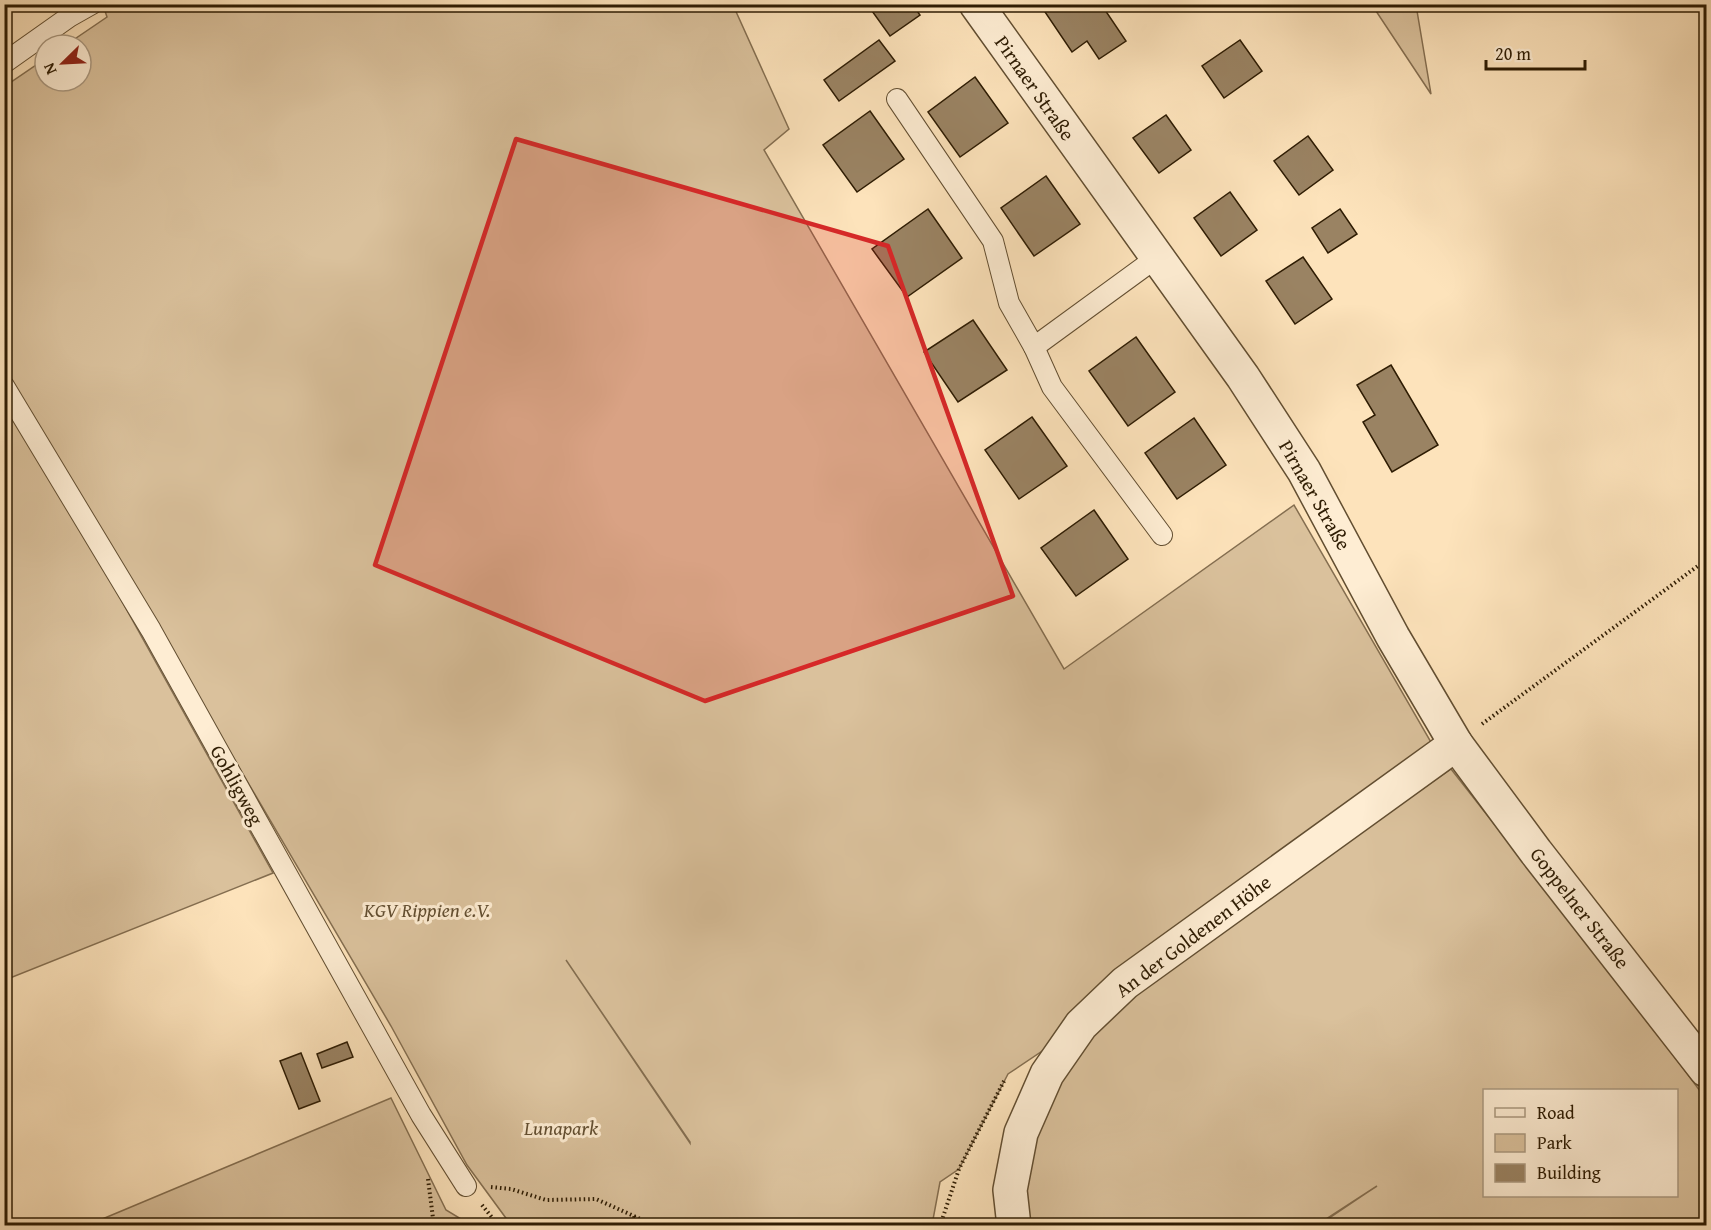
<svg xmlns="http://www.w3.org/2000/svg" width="1711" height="1230" viewBox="0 0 1711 1230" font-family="'Gentium Book Plus',serif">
<rect width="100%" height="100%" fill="#fde3bb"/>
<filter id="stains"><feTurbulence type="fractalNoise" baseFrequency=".00333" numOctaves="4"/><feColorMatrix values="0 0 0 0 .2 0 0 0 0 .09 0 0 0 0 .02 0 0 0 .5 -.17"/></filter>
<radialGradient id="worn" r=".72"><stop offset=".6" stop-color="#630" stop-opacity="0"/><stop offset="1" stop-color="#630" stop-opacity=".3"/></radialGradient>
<g fill="#dac19c" stroke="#846e50" stroke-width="1.5" fill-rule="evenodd">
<path d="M103 5H733L789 129 764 150 1064 669 1294 505 1439 756 1081 1025 1008 1074 959 1169 940 1182 932 1225H511L467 1165 391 1026 5 369 4 87 45 59V81H81V45H66L107 17ZM566 960 690 1142V1143Z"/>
<polygon points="1372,5 1416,5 1431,94"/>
<polygon points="4,389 273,873 5,980 4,980"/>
<path d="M1451 769 1640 1010 1706 1099V1225H1319L1377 1186 1317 1225H1029L1025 1187 1035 1132 1060 1078 1093 1030 1137 991 1234 921ZM1484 1090H1676V1196H1484Z"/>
<polygon points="391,1098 446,1210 471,1225 88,1225"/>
</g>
<g fill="#9a8363" stroke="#2e1c03" stroke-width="1.5">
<polygon points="867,4 912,4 920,15 890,36"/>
<polygon points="1055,4 1101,4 1126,41 1099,59 1087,41 1072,52 1045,12"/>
<polygon points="879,40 895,61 839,101 824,80"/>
<polygon points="1240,40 1262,71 1224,98 1202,66"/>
<polygon points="975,77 1008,123 960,157 928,112"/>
<polygon points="870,111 904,159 857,192 823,145"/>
<polygon points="1166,115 1191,150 1159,173 1133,138"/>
<polygon points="1308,136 1333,170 1299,195 1274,161"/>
<polygon points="1046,176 1080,224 1034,256 1001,208"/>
<polygon points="1230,192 1257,230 1221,256 1194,218"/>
<polygon points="928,209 962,258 907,297 872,249"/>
<polygon points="1340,209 1357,234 1328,253 1312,228"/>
<polygon points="1303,257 1332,299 1295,324 1266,281"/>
<polygon points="973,320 1007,370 958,402 924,352"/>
<polygon points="1136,337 1175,392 1128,426 1089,371"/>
<polygon points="1391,365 1438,445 1392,472 1363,422 1375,415 1357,385"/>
<polygon points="1032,417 1067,466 1019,499 985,450"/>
<polygon points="1194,418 1226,465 1177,499 1145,453"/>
<polygon points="1094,510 1128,559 1076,596 1041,548"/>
<polygon points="347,1042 353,1057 322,1068 317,1054"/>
<polygon points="301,1053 320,1101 299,1109 280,1061"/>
</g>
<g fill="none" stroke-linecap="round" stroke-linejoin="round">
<defs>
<g id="lane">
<polyline points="4,63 69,17 92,4"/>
<polyline points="897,99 993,241 1009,303 1034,347 1156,258"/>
<polyline points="1034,347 1052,387 1162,535"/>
<polyline points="4,386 151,630 421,1115 466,1186"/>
</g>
<g id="street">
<polyline points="976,4 1243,377 1304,471 1393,637 1456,744 1536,852 1706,1070"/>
<polyline points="1014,1226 1010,1190 1021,1133 1047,1074 1081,1025 1125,983 1456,744"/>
</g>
</defs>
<use href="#lane" stroke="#624e31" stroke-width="22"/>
<use href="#street" stroke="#624e31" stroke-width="36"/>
<g stroke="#2e1c03" stroke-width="4" stroke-dasharray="1.5 3" stroke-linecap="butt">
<polyline points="1482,724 1706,560"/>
<polyline points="428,1179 434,1226"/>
<polyline points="491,1187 511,1189 546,1200 596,1199 656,1226"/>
<polyline points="482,1205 499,1226"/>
<polyline points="634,1216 636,1226"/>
<polyline points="940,1226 959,1169 1004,1081"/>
</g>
<use href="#lane" stroke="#feedd3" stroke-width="20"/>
<use href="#street" stroke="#feedd3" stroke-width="33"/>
</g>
<path fill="#d62828" fill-opacity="0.2" stroke="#d62828" stroke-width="4.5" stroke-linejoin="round" d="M516 139 888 246 1013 596 705 701 375 565Z"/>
<g text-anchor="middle" stroke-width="6" stroke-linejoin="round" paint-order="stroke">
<g font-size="20" fill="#2e1c03" stroke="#feedd3">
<text transform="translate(1035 88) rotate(55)" y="7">Pirnaer Straße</text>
<text transform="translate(1315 495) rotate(60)" y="7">Pirnaer Straße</text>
<text transform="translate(237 785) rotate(61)" y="7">Gohligweg</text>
<text transform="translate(1580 908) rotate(52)" y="7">Goppelner Straße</text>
<text transform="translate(1193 936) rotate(-37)" y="7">An der Goldenen Höhe</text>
</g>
<g font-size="20" font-style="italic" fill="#624e31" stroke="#feedd3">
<text x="427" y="917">KGV Rippien e.V.</text>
<text x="561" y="1135">Lunapark</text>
</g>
</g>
<rect width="1711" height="1230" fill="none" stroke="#fde3bb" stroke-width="24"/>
<rect x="6" y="6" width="1699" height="1218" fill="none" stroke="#2e1c03" stroke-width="3"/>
<rect x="12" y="12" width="1687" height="1206" fill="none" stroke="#2e1c03" stroke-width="1.5"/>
<rect x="1483" y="1089" width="195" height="108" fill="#feedd3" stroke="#ab9980" stroke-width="1.5"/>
<rect x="1495" y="1108" width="30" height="9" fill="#feedd3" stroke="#ab9980" stroke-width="1.5"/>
<text x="1537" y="1119" font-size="18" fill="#2e1c03">Road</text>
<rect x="1495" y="1134" width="30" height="18" fill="#dac19c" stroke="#ab9980" stroke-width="1.5"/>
<text x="1537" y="1149" font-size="18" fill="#2e1c03">Park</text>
<rect x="1495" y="1164" width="30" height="18" fill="#9a8363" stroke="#ab9980" stroke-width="1.5"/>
<text x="1537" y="1179" font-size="18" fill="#2e1c03">Building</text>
<g transform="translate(63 63) rotate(246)"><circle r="28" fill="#feedd3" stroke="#ab9980" stroke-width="1.5"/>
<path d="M0-4.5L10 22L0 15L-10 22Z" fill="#8f2418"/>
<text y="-9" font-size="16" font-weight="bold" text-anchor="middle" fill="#2e1c03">N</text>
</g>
<path d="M1486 60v9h99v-9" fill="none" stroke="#2e1c03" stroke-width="3"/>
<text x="1495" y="60" font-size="18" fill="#2e1c03" stroke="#feedd3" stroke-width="4.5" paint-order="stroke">20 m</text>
<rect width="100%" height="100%" filter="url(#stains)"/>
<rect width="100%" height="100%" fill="url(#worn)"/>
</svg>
